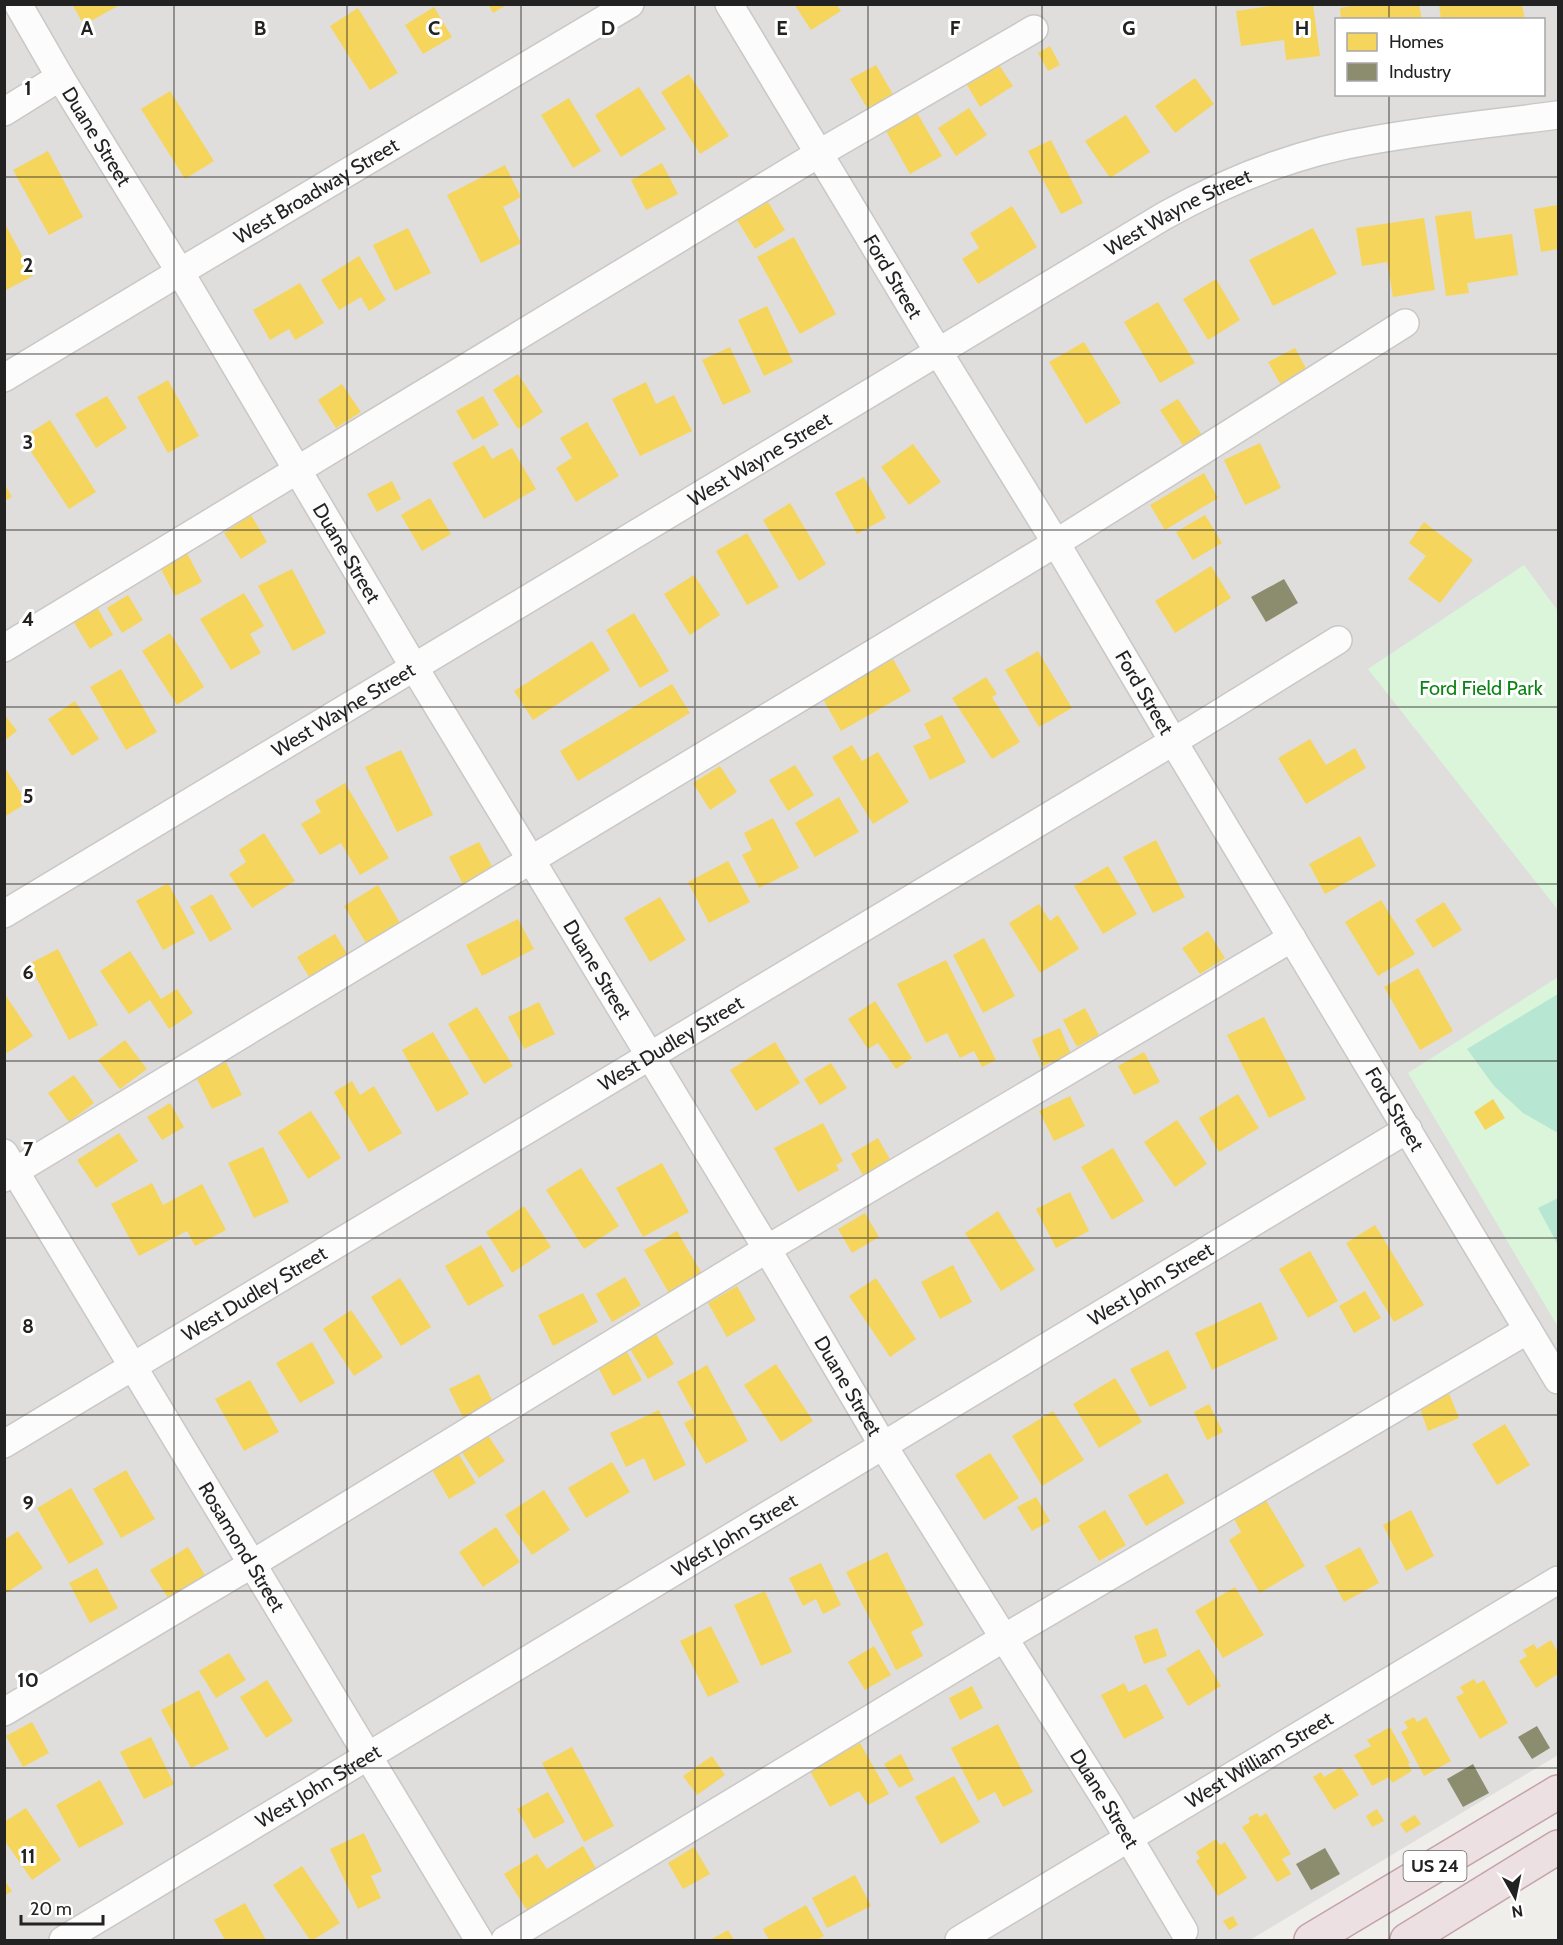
<svg xmlns="http://www.w3.org/2000/svg" width="1563" height="1945" viewBox="0 0 1563 1945" font-family="Cabin,sans-serif">
<rect width="100%" height="100%" fill="#f0eeeb"/>
<path fill="#dfdedc" fill-rule="evenodd" d="M5 5H1558V1755L1250 1940H5ZM1336 20H1544V94H1336Z"/>
<g fill="#daf5da">
<polygon points="1524,565 1558,611 1558,910 1368,669"/>
<polygon points="1558,977 1558,1327 1408,1073"/>
</g>
<g fill="#b7e6d2">
<polygon points="1558,994 1558,1133 1523,1113 1494,1086 1467,1049"/>
<polygon points="1558,1198 1558,1245 1538,1208"/>
</g>
<g fill="#f6d55c">
<polygon points="72,4 121,4 84,25"/>
<polygon points="488,4 508,4 493,13"/>
<polygon points="794,4 836,4 841,11 811,30"/>
<polygon points="1283,4 1313,4 1320,56 1286,60 1284,40 1241,46 1236,11"/>
<polygon points="1362,4 1419,4 1422,20 1341,20 1340,8"/>
<polygon points="1439,4 1522,4 1525,20 1441,20"/>
<polygon points="434,7 452,37 423,54 405,25"/>
<polygon points="358,8 398,73 370,90 330,26"/>
<polygon points="1050,46 1060,65 1048,71 1038,53"/>
<polygon points="876,65 894,96 869,111 850,79"/>
<polygon points="999,65 1013,86 980,107 967,85"/>
<polygon points="689,74 729,136 700,154 661,92"/>
<polygon points="1195,78 1214,104 1175,133 1155,106"/>
<polygon points="639,87 666,129 621,157 595,115"/>
<polygon points="170,91 214,161 185,179 141,109"/>
<polygon points="569,98 601,151 573,168 541,115"/>
<polygon points="969,108 987,135 956,156 938,128"/>
<polygon points="917,113 942,156 910,174 886,131"/>
<polygon points="1126,115 1150,152 1110,178 1085,141"/>
<polygon points="1051,140 1083,203 1061,214 1028,151"/>
<polygon points="48,151 83,217 49,235 13,170"/>
<polygon points="662,163 678,194 646,210 631,180"/>
<polygon points="505,165 521,197 503,207 521,243 481,263 447,195"/>
<polygon points="768,202 785,230 755,249 737,220"/>
<polygon points="1558,205 1558,249 1541,252 1534,209"/>
<polygon points="1012,206 1037,247 978,284 962,259 979,248 970,233"/>
<polygon points="1471,211 1475,239 1512,234 1518,275 1467,283 1469,293 1446,296 1435,216"/>
<polygon points="1424,218 1435,290 1393,297 1387,262 1362,266 1356,228"/>
<polygon points="4,222 33,276 4,291"/>
<polygon points="408,228 431,273 395,291 373,245"/>
<polygon points="1313,228 1337,274 1273,306 1249,260"/>
<polygon points="794,237 836,314 800,334 757,257"/>
<polygon points="359,256 386,300 369,311 361,297 339,310 321,280"/>
<polygon points="1216,279 1240,320 1208,340 1183,299"/>
<polygon points="300,283 324,323 295,340 289,329 270,340 253,310"/>
<polygon points="1158,302 1195,363 1160,383 1124,322"/>
<polygon points="767,306 793,362 764,376 738,320"/>
<polygon points="1084,342 1121,403 1086,424 1049,362"/>
<polygon points="730,347 751,392 723,405 702,360"/>
<polygon points="1295,348 1308,372 1282,387 1268,362"/>
<polygon points="518,374 543,412 518,429 493,390"/>
<polygon points="168,380 199,436 168,453 137,397"/>
<polygon points="646,382 656,404 674,395 692,431 640,456 612,399"/>
<polygon points="342,384 361,412 336,428 318,400"/>
<polygon points="107,396 127,428 96,448 75,414"/>
<polygon points="483,396 499,425 473,440 456,411"/>
<polygon points="1178,399 1204,438 1186,450 1160,410"/>
<polygon points="50,420 96,492 69,509 22,438"/>
<polygon points="587,422 619,476 576,502 556,468 572,458 560,438"/>
<polygon points="1260,443 1281,488 1245,505 1224,460"/>
<polygon points="913,444 941,482 909,505 881,467"/>
<polygon points="484,445 492,459 512,448 536,489 484,519 452,463"/>
<polygon points="1204,473 1218,498 1165,530 1150,505"/>
<polygon points="864,477 886,518 857,534 835,493"/>
<polygon points="392,481 401,499 377,512 367,494"/>
<polygon points="4,483 12,497 4,501"/>
<polygon points="430,498 451,534 422,551 401,515"/>
<polygon points="790,503 826,564 799,581 763,520"/>
<polygon points="251,515 267,542 241,559 224,533"/>
<polygon points="1205,515 1222,543 1193,560 1176,532"/>
<polygon points="1424,522 1473,560 1440,603 1408,579 1426,556 1409,543"/>
<polygon points="747,533 779,587 747,605 716,551"/>
<polygon points="186,551 202,582 175,596 159,565"/>
<polygon points="1211,566 1231,598 1175,633 1155,601"/>
<polygon points="292,569 326,633 293,651 258,586"/>
<polygon points="694,575 720,615 690,635 664,594"/>
<polygon points="244,593 264,626 250,634 261,653 231,670 200,619"/>
<polygon points="128,595 143,620 122,633 107,608"/>
<polygon points="97,607 113,635 90,649 73,621"/>
<polygon points="634,613 669,671 640,688 606,630"/>
<polygon points="170,633 204,687 177,705 142,651"/>
<polygon points="592,641 610,670 533,720 514,691"/>
<polygon points="1038,651 1072,708 1039,727 1005,670"/>
<polygon points="893,659 911,691 841,731 823,699"/>
<polygon points="121,669 157,732 126,750 90,687"/>
<polygon points="986,677 997,694 992,697 1020,742 992,759 952,698"/>
<polygon points="672,684 690,713 578,781 560,751"/>
<polygon points="75,701 99,739 72,756 48,719"/>
<polygon points="4,714 17,731 4,741"/>
<polygon points="942,715 966,762 930,780 913,746 931,738 924,724"/>
<polygon points="1310,739 1326,765 1355,748 1366,768 1306,804 1278,758"/>
<polygon points="852,745 862,761 878,752 909,802 873,824 832,757"/>
<polygon points="401,750 433,815 397,832 365,767"/>
<polygon points="795,765 814,795 788,811 769,780"/>
<polygon points="4,766 27,803 4,817"/>
<polygon points="720,766 737,792 710,810 693,783"/>
<polygon points="345,783 389,858 360,875 341,843 320,855 301,824 321,812 315,801"/>
<polygon points="839,797 859,832 815,857 795,823"/>
<polygon points="773,818 799,868 759,888 742,855 752,850 744,833"/>
<polygon points="264,833 295,881 252,908 229,874 246,862 239,850"/>
<polygon points="1360,836 1376,866 1325,894 1309,864"/>
<polygon points="1156,840 1185,897 1153,913 1123,857"/>
<polygon points="479,842 494,870 464,886 449,857"/>
<polygon points="728,861 750,902 709,923 688,882"/>
<polygon points="1108,866 1137,914 1103,934 1074,886"/>
<polygon points="168,883 195,933 163,950 136,901"/>
<polygon points="378,885 400,923 366,943 344,906"/>
<polygon points="212,894 232,929 210,942 190,907"/>
<polygon points="660,897 686,940 650,962 624,918"/>
<polygon points="1381,900 1415,954 1378,976 1345,922"/>
<polygon points="1444,902 1462,930 1433,948 1415,920"/>
<polygon points="1039,904 1050,921 1058,915 1079,949 1040,973 1009,923"/>
<polygon points="518,919 534,949 482,976 466,945"/>
<polygon points="1208,931 1225,958 1200,974 1182,948"/>
<polygon points="335,934 349,957 311,980 297,957"/>
<polygon points="984,938 1015,996 983,1013 953,955"/>
<polygon points="58,949 98,1025 69,1040 29,964"/>
<polygon points="130,951 161,999 177,989 193,1013 169,1029 150,1000 129,1014 100,971"/>
<polygon points="946,960 996,1060 982,1067 974,1051 960,1058 947,1033 926,1043 897,984"/>
<polygon points="1418,968 1453,1031 1420,1050 1384,987"/>
<polygon points="4,993 33,1036 7,1053 4,1049"/>
<polygon points="875,1001 912,1058 896,1069 878,1043 868,1049 848,1019"/>
<polygon points="539,1002 555,1034 524,1049 508,1017"/>
<polygon points="477,1007 513,1066 484,1084 448,1024"/>
<polygon points="1085,1008 1099,1035 1077,1047 1063,1020"/>
<polygon points="1264,1017 1306,1099 1269,1118 1227,1035"/>
<polygon points="1060,1028 1071,1054 1043,1066 1032,1040"/>
<polygon points="433,1032 469,1094 437,1112 402,1050"/>
<polygon points="125,1040 147,1069 120,1089 98,1060"/>
<polygon points="775,1042 800,1083 756,1111 730,1070"/>
<polygon points="1144,1052 1160,1082 1134,1095 1118,1066"/>
<polygon points="226,1062 242,1095 212,1109 196,1077"/>
<polygon points="831,1063 847,1088 820,1105 804,1079"/>
<polygon points="74,1075 94,1103 69,1122 48,1093"/>
<polygon points="352,1081 360,1095 374,1086 402,1133 369,1152 334,1092"/>
<polygon points="1238,1094 1259,1128 1219,1152 1199,1118"/>
<polygon points="1070,1096 1085,1126 1054,1141 1039,1111"/>
<polygon points="1493,1099 1505,1118 1485,1130 1474,1112"/>
<polygon points="170,1103 184,1127 162,1140 147,1117"/>
<polygon points="311,1111 341,1158 308,1179 278,1132"/>
<polygon points="1177,1120 1207,1164 1175,1187 1144,1142"/>
<polygon points="823,1123 843,1161 836,1165 839,1170 798,1192 774,1148"/>
<polygon points="119,1133 138,1161 96,1188 77,1160"/>
<polygon points="878,1138 891,1161 864,1177 851,1154"/>
<polygon points="263,1147 289,1202 254,1218 228,1163"/>
<polygon points="1113,1148 1144,1201 1112,1220 1081,1167"/>
<polygon points="662,1163 689,1212 643,1237 616,1188"/>
<polygon points="581,1168 619,1226 584,1249 546,1190"/>
<polygon points="152,1183 163,1205 202,1184 226,1230 195,1246 187,1231 139,1256 111,1204"/>
<polygon points="1070,1192 1089,1231 1056,1248 1036,1209"/>
<polygon points="524,1206 551,1247 512,1273 486,1232"/>
<polygon points="998,1211 1035,1270 1001,1291 965,1233"/>
<polygon points="865,1213 879,1237 852,1253 838,1229"/>
<polygon points="1375,1225 1424,1305 1394,1322 1346,1243"/>
<polygon points="677,1231 702,1274 669,1293 644,1250"/>
<polygon points="481,1245 504,1286 468,1306 445,1266"/>
<polygon points="1310,1251 1338,1301 1308,1318 1279,1269"/>
<polygon points="953,1265 972,1302 940,1319 921,1282"/>
<polygon points="625,1277 641,1305 612,1322 596,1294"/>
<polygon points="400,1278 431,1327 401,1346 371,1297"/>
<polygon points="876,1278 916,1339 890,1357 849,1296"/>
<polygon points="737,1286 756,1320 727,1337 708,1303"/>
<polygon points="1365,1291 1381,1318 1354,1333 1339,1306"/>
<polygon points="583,1293 598,1322 553,1346 538,1315"/>
<polygon points="1261,1302 1278,1339 1212,1370 1195,1333"/>
<polygon points="351,1310 383,1357 354,1376 323,1329"/>
<polygon points="656,1334 674,1364 648,1379 630,1349"/>
<polygon points="312,1342 335,1383 300,1403 276,1363"/>
<polygon points="1168,1350 1187,1388 1150,1407 1130,1369"/>
<polygon points="627,1352 642,1380 613,1396 598,1367"/>
<polygon points="776,1364 813,1421 781,1442 744,1385"/>
<polygon points="707,1365 748,1441 706,1464 684,1423 696,1417 677,1382"/>
<polygon points="479,1374 493,1402 463,1417 449,1389"/>
<polygon points="1115,1378 1142,1422 1099,1448 1073,1404"/>
<polygon points="250,1380 279,1432 244,1451 215,1399"/>
<polygon points="1448,1391 1459,1418 1428,1431 1418,1403"/>
<polygon points="1209,1404 1223,1432 1207,1440 1194,1412"/>
<polygon points="659,1410 686,1465 654,1481 644,1458 626,1467 610,1433"/>
<polygon points="1053,1411 1084,1460 1042,1486 1012,1436"/>
<polygon points="1505,1424 1530,1465 1497,1485 1472,1444"/>
<polygon points="487,1434 505,1461 479,1478 461,1451"/>
<polygon points="458,1453 476,1483 449,1499 431,1468"/>
<polygon points="990,1453 1019,1498 984,1520 955,1475"/>
<polygon points="612,1462 630,1492 586,1518 568,1488"/>
<polygon points="126,1470 155,1519 121,1538 93,1489"/>
<polygon points="1167,1473 1185,1503 1146,1526 1128,1495"/>
<polygon points="71,1488 104,1544 69,1564 37,1508"/>
<polygon points="544,1490 570,1530 532,1555 505,1515"/>
<polygon points="1036,1497 1050,1521 1032,1531 1017,1507"/>
<polygon points="1264,1497 1305,1566 1260,1593 1229,1540 1241,1532 1232,1515"/>
<polygon points="1105,1510 1126,1545 1099,1561 1078,1526"/>
<polygon points="1411,1510 1434,1556 1406,1571 1383,1525"/>
<polygon points="496,1527 520,1562 483,1587 459,1552"/>
<polygon points="18,1531 43,1568 6,1593 4,1590 4,1540"/>
<polygon points="188,1547 205,1575 168,1598 150,1570"/>
<polygon points="1360,1547 1379,1583 1344,1602 1325,1566"/>
<polygon points="887,1552 924,1625 911,1632 923,1656 896,1670 846,1572"/>
<polygon points="821,1563 841,1605 823,1614 816,1599 803,1606 789,1578"/>
<polygon points="97,1568 118,1608 90,1623 69,1583"/>
<polygon points="1235,1587 1264,1635 1223,1658 1195,1611"/>
<polygon points="765,1591 792,1652 761,1666 734,1605"/>
<polygon points="711,1626 739,1682 708,1697 680,1641"/>
<polygon points="1157,1628 1167,1656 1144,1664 1134,1636"/>
<polygon points="1551,1640 1558,1653 1558,1674 1536,1688 1519,1661 1527,1656 1523,1650 1534,1644 1537,1649"/>
<polygon points="874,1646 891,1675 865,1690 848,1662"/>
<polygon points="1199,1649 1221,1686 1188,1706 1166,1669"/>
<polygon points="229,1653 246,1680 216,1698 199,1671"/>
<polygon points="1474,1679 1477,1684 1484,1680 1508,1723 1480,1739 1456,1697 1464,1693 1460,1687"/>
<polygon points="267,1680 293,1721 266,1738 240,1697"/>
<polygon points="1124,1683 1129,1692 1146,1684 1164,1718 1124,1739 1101,1695"/>
<polygon points="972,1686 983,1708 960,1720 949,1698"/>
<polygon points="199,1690 229,1749 191,1768 161,1710"/>
<polygon points="1414,1717 1417,1722 1426,1717 1451,1761 1424,1776 1401,1732 1408,1728 1404,1722"/>
<polygon points="32,1722 49,1753 23,1767 6,1736"/>
<polygon points="998,1724 1033,1792 1003,1807 995,1792 978,1801 951,1748"/>
<polygon points="1390,1727 1410,1763 1408,1764 1412,1771 1392,1783 1389,1777 1372,1786 1354,1755 1371,1746 1367,1740"/>
<polygon points="151,1737 174,1784 144,1799 120,1752"/>
<polygon points="860,1743 889,1794 868,1805 859,1791 830,1807 810,1771"/>
<polygon points="572,1747 614,1826 584,1842 542,1763"/>
<polygon points="901,1754 914,1780 899,1788 884,1764"/>
<polygon points="712,1756 725,1775 697,1795 683,1776"/>
<polygon points="1341,1767 1359,1795 1334,1810 1313,1777 1321,1772 1324,1777"/>
<polygon points="954,1776 980,1822 941,1844 915,1797"/>
<polygon points="100,1780 124,1824 79,1848 56,1805"/>
<polygon points="548,1792 565,1822 534,1839 517,1809"/>
<polygon points="26,1808 61,1860 32,1880 4,1840 4,1822"/>
<polygon points="1377,1809 1384,1821 1372,1827 1366,1816"/>
<polygon points="1257,1813 1260,1817 1266,1813 1291,1854 1282,1859 1291,1874 1277,1882 1242,1827 1250,1822 1248,1818"/>
<polygon points="1415,1815 1421,1824 1406,1833 1400,1824"/>
<polygon points="364,1833 382,1871 371,1876 381,1898 358,1909 330,1849"/>
<polygon points="1216,1839 1220,1845 1225,1842 1247,1878 1218,1896 1196,1861 1200,1858 1196,1852"/>
<polygon points="583,1846 597,1870 528,1912 504,1874 537,1854 547,1869"/>
<polygon points="694,1847 710,1874 683,1889 668,1863"/>
<polygon points="302,1866 340,1923 313,1940 310,1940 273,1885"/>
<polygon points="855,1875 871,1906 827,1928 812,1898"/>
<polygon points="4,1880 12,1891 4,1896"/>
<polygon points="245,1903 266,1940 225,1940 214,1920"/>
<polygon points="806,1905 824,1936 817,1940 769,1940 763,1929"/>
<polygon points="1233,1916 1238,1925 1229,1930 1223,1921"/>
<polygon points="728,1930 734,1940 710,1940"/>
</g>
<g fill="#8c8c6e">
<polygon points="1284,579 1298,603 1266,622 1251,597"/>
<polygon points="1537,1726 1550,1748 1532,1759 1518,1737"/>
<polygon points="1473,1764 1489,1793 1463,1807 1447,1779"/>
<polygon points="1325,1848 1340,1874 1311,1890 1296,1864"/>
</g>
<g fill="none" stroke-linecap="round" stroke-linejoin="round">
<defs>
<g id="minor">
<path id="s1" d="M18 4 60 77 180 272 414 667 767 1249 884 1447 1109 1805 1184 1931"/>
<path id="s2" d="M729 4 939 353 1056 543 1173 741 1558 1380"/>
<polyline points="4,112 60,77"/>
<path id="s3" d="M4 378 180 272 630 4"/>
<polyline points="4,648 818,154 1034,29"/>
<path id="s4" d="M4 914 1164 216C1228 180 1299 152 1373 140 1434 129 1497 123 1558 115"/>
<path id="s5" d="M4 1153 479 1940"/>
<polyline points="4,1178 1056,543 1405,323"/>
<path id="s6" d="M4 1444 1194 729 1338 640"/>
<polyline points="4,1712 252,1564 767,1249 1292,938"/>
<path id="s7" d="M63 1940 1408 1129"/>
<polyline points="505,1940 1004,1638 1528,1330"/>
<path id="s8" d="M959 1940 1558 1580"/>
</g>
<g id="highway">
<polyline points="1311,1940 1558,1792"/>
<polyline points="1407,1940 1558,1847"/>
</g>
</defs>
<use href="#minor" stroke="#c9c8c7" stroke-width="30"/>
<use href="#highway" stroke="#c5a2ac" stroke-width="36"/>
<use href="#minor" stroke="#fdfcfc" stroke-width="27"/>
<use href="#highway" stroke="#ece0e2" stroke-width="33"/>
</g>
<path fill="none" stroke="#222" stroke-width="1.5" stroke-opacity="0.55" d="M174 4V1940M347 4V1940M521 4V1940M695 4V1940M868 4V1940M1042 4V1940M1216 4V1940M1389 4V20M1389 94V1940M4 177H1558M4 354H1558M4 530H1558M4 707H1558M4 884H1558M4 1061H1558M4 1238H1558M4 1415H1558M4 1591H1558M4 1768H1558"/>
<g text-anchor="middle" stroke-width="6" stroke-linejoin="round" paint-order="stroke">
<rect fill="#fff" stroke="#646464" stroke-width="1.5" x="1403.5" y="1851" width="63" height="30" rx="4.5"/>
<g font-size="18" font-weight="bold" fill="#222">
<text x="1435" y="1872">US 24</text>
</g>
<g font-size="20" fill="#222" stroke="#fff">
<text dy="7" stroke="none"><textPath href="#s1" startOffset="154">Duane Street</textPath></text>
<text dy="7" stroke="none"><textPath href="#s3" startOffset="364">West Broadway Street</textPath></text>
<text dy="7" stroke="none"><textPath href="#s4" startOffset="1368">West Wayne Street</textPath></text>
<text dy="7" stroke="none"><textPath href="#s2" startOffset="318">Ford Street</textPath></text>
<text dy="7" stroke="none"><textPath href="#s4" startOffset="882">West Wayne Street</textPath></text>
<text dy="7" stroke="none"><textPath href="#s1" startOffset="640">Duane Street</textPath></text>
<text dy="7" stroke="none"><textPath href="#s2" startOffset="804">Ford Street</textPath></text>
<text dy="7" stroke="none"><textPath href="#s4" startOffset="396">West Wayne Street</textPath></text>
<text dy="7" stroke="none"><textPath href="#s1" startOffset="1126">Duane Street</textPath></text>
<text dy="7" stroke="none"><textPath href="#s6" startOffset="778">West Dudley Street</textPath></text>
<text dy="7" stroke="none"><textPath href="#s2" startOffset="1290">Ford Street</textPath></text>
<text dy="7" stroke="none"><textPath href="#s7" startOffset="1270">West John Street</textPath></text>
<text dy="7" stroke="none"><textPath href="#s6" startOffset="292">West Dudley Street</textPath></text>
<text dy="7" stroke="none"><textPath href="#s1" startOffset="1612">Duane Street</textPath></text>
<text dy="7" stroke="none"><textPath href="#s7" startOffset="784">West John Street</textPath></text>
<text dy="7" stroke="none"><textPath href="#s5" startOffset="460">Rosamond Street</textPath></text>
<text dy="7" stroke="none"><textPath href="#s8" startOffset="350">West William Street</textPath></text>
<text dy="7" stroke="none"><textPath href="#s7" startOffset="298">West John Street</textPath></text>
<text dy="7" stroke="none"><textPath href="#s1" startOffset="2098">Duane Street</textPath></text>
</g>
<g font-size="20" fill="#0c8416" stroke="#fff">
<text x="1481" y="695">Ford Field Park</text>
</g>
</g>
<g font-size="20" text-anchor="middle" font-weight="bold" fill="#222" stroke="#fff" stroke-width="6" stroke-linejoin="round" paint-order="stroke">
<text x="87" y="35">A</text>
<text x="260" y="35">B</text>
<text x="434" y="35">C</text>
<text x="608" y="35">D</text>
<text x="782" y="35">E</text>
<text x="955" y="35">F</text>
<text x="1129" y="35">G</text>
<text x="1302" y="35">H</text>
<text x="28" y="95">1</text>
<text x="28" y="272">2</text>
<text x="28" y="449">3</text>
<text x="28" y="626">4</text>
<text x="28" y="803">5</text>
<text x="28" y="979">6</text>
<text x="28" y="1156">7</text>
<text x="28" y="1333">8</text>
<text x="28" y="1510">9</text>
<text x="28" y="1687">10</text>
<text x="28" y="1863">11</text>
</g>
<rect width="1563" height="1945" fill="none" stroke="#222222" stroke-width="12"/>
<rect x="1335" y="18" width="210" height="78" fill="#ffffff" stroke="#a7a7a7" stroke-width="1.5"/>
<rect x="1347" y="33" width="30" height="18" fill="#f6d55c" stroke="#a7a7a7" stroke-width="1.5"/>
<text x="1389" y="48" font-size="18" fill="#222222">Homes</text>
<rect x="1347" y="63" width="30" height="18" fill="#8c8c6e" stroke="#a7a7a7" stroke-width="1.5"/>
<text x="1389" y="78" font-size="18" fill="#222222">Industry</text>
<g transform="translate(1515 1897) rotate(171)" stroke="#ffffff" stroke-width="4.5" paint-order="stroke">
<path d="M0-4.5L10 22L0 15L-10 22Z" fill="#222222"/>
<text y="-9" font-size="16" font-weight="bold" text-anchor="middle" fill="#222222">N</text>
</g>
<path d="M21 1915v9h82v-9" fill="none" stroke="#222222" stroke-width="3"/>
<text x="30" y="1915" font-size="18" fill="#222222" stroke="#ffffff" stroke-width="4.5" paint-order="stroke">20 m</text>
</svg>
